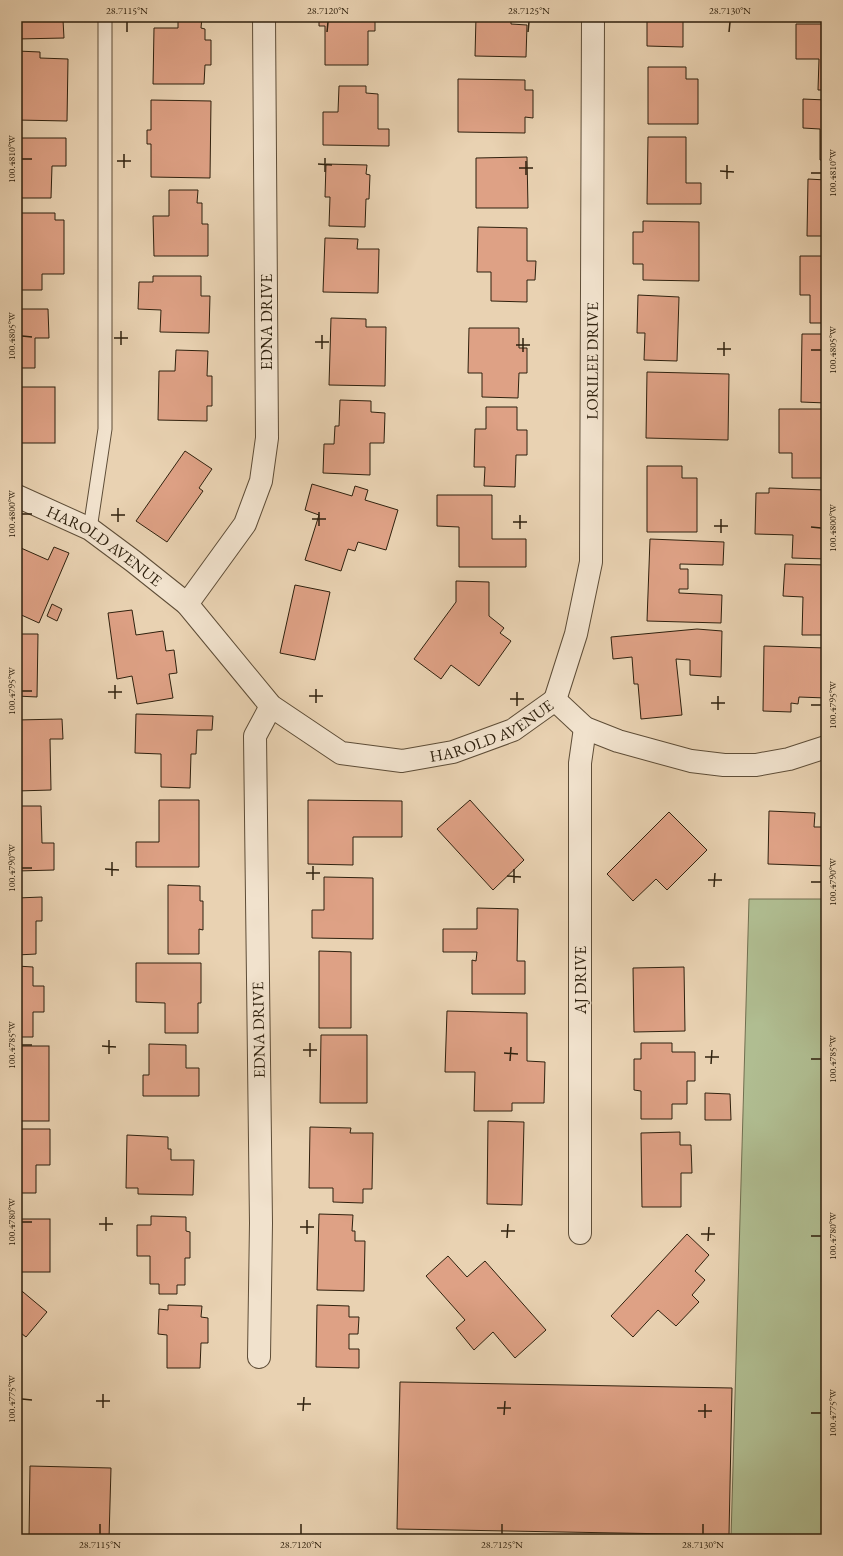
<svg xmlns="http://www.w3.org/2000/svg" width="843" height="1556" viewBox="0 0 843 1556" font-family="'EB Garamond',serif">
<rect width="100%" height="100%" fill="#e9d2b2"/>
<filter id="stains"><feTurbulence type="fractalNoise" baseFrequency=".005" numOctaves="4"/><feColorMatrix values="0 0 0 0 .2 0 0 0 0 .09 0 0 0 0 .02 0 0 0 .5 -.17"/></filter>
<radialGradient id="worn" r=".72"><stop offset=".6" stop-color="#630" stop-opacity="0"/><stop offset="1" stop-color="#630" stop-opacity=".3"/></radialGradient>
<polygon fill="#b0bd91" stroke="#706f50" points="749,899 826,899 826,1539 731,1539"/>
<g fill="#dea185" stroke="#2f210e">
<polygon points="17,17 45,17 46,20 63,20 64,38 17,39"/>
<polygon points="178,17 202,17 201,28 205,29 205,40 211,40 211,65 205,65 204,84 153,84 154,28 178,28"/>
<polygon points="319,17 375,17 375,31 368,31 368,65 325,65 325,26 319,26"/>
<polygon points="476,17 511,17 511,24 527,25 526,57 475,56"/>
<polygon points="647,17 685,17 683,18 683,47 647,46"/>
<polygon points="796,24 826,24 826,90 818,90 819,59 796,59"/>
<polygon points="17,51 40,52 40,58 68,59 67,121 17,120"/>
<polygon points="648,67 686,67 686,79 698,79 698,124 648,124"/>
<polygon points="458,79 525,80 525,90 533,90 533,118 525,117 525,133 458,132"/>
<polygon points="339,86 366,86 366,93 378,94 378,129 389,129 389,146 323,145 323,112 338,112"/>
<polygon points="803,99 826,100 826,160 820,160 820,129 803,128"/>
<polygon points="151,100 211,101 210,178 151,177 151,144 147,144 147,130 151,130"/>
<polygon points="648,137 686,137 686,183 701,183 701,204 647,204"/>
<polygon points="17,138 66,138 66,166 52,166 51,198 17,198"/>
<polygon points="527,157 528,208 476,208 476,158"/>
<polygon points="326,164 367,165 366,174 370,175 369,199 366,199 365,227 329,226 330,197 325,197"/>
<polygon points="808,179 826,180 826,236 807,236"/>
<polygon points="169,190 198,190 197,203 202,203 202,224 208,224 208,256 154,256 153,216 169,216"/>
<polygon points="17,213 55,213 55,220 64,220 64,274 42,274 42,290 17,290"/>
<polygon points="643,221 699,222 699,281 643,280 643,264 633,264 633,232 643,232"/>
<polygon points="478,227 527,228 527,261 536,261 535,280 527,280 527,302 491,301 491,272 477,272"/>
<polygon points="325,238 358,239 357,249 379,249 378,293 323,292"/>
<polygon points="800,256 826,256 826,323 810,323 810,295 800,295"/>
<polygon points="153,276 201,276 201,296 210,296 209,333 160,332 161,310 138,309 139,282 153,282"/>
<polygon points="638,295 679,297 677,361 644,360 645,333 637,333"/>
<polygon points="17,309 48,309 49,338 35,338 35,368 17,368"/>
<polygon points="331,318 366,319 366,327 386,327 385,386 329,385"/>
<polygon points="469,328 519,328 519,348 527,348 527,373 519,373 518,398 482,397 482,373 468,373"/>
<polygon points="802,334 826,334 826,403 801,402"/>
<polygon points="176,350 208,351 207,376 212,376 212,406 207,406 207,421 158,420 159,371 175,371"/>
<polygon points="647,372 729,374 728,440 646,438"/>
<rect x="17" y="387" width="38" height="56"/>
<polygon points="340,400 371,401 371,412 385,413 384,443 370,443 370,475 323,473 324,444 334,444 335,426 339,426"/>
<polygon points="486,407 517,407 517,430 527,430 527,455 516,455 515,487 484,486 485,467 474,467 475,429 486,429"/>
<polygon points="779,409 826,409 826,478 792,478 792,453 779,453"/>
<polygon points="185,451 212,469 199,488 203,491 167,542 136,521"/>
<polygon points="647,466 682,466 682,478 697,478 697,532 647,532"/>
<polygon points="312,484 352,496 355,486 368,490 365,500 398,510 386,550 358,542 355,551 348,549 341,571 305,560 319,515 305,510"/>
<polygon points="769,488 826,490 826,559 792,558 793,535 755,534 756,493 769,493"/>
<polygon points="437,495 492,495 492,539 526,539 526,567 459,567 459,527 437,526"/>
<polygon points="650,539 724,542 723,565 680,564 680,569 688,569 688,589 679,589 679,593 722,595 721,623 647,621"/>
<polygon points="54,547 69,553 39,623 17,613 17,559 21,548 48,560"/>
<polygon points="785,564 826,565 826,635 802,635 803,597 783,596"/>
<polygon points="456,581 489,582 489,616 504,628 500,633 511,641 479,686 451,665 441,679 414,659 456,602"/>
<polygon points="295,585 330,592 315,660 280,653"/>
<polygon points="52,604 62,609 57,621 47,616"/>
<polygon points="132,610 136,635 163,631 166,651 174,650 177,673 169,674 173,698 137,704 132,676 117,679 108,613"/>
<polygon points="697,629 722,631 721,677 690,675 690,660 676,659 682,715 641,719 638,684 634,684 632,657 613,659 611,637"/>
<polygon points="17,634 38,634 37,697 17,696"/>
<polygon points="764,646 826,648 826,698 799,697 798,704 791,703 791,712 763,711"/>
<polygon points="136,714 213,716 212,730 197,730 196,754 191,754 190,788 161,787 161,754 135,753"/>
<polygon points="62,719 63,739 50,739 51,790 17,791 17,720"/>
<polygon points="159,800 199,800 199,867 136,867 136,842 159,842"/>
<polygon points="308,800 402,801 402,837 353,837 353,865 308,864"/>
<polygon points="470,800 524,860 493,890 437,829"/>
<polygon points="17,806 41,806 42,843 54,843 54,870 17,871"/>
<polygon points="769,811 815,813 814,827 826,827 826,866 768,864"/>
<polygon points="669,812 707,850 667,890 656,879 633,901 607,874"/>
<polygon points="324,877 373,878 373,939 312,938 312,910 324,910"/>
<polygon points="168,885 200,886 200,901 203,901 203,930 199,929 199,954 168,954"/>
<polygon points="42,897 42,921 36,921 36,954 17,955 17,898"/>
<polygon points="477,908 518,909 517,961 525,961 525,994 472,994 472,960 476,961 477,952 443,952 443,929 477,929"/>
<polygon points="319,951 351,952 351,1028 319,1028"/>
<polygon points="136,963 201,963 201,1003 198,1003 198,1033 165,1033 165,1003 136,1002"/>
<polygon points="17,966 33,967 33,986 44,986 44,1012 33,1012 33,1037 17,1037"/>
<polygon points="684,967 685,1031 634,1032 633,968"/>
<polygon points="447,1011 527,1013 527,1061 545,1062 544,1103 512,1103 512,1111 474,1111 475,1072 445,1072"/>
<polygon points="321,1035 367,1035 367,1103 320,1103"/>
<polygon points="641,1043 672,1043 672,1052 695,1052 695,1081 687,1081 687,1104 672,1104 672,1119 641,1119 641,1091 634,1090 634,1059 641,1059"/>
<polygon points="149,1044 186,1045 186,1068 199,1068 199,1096 143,1096 143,1075 149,1075"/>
<rect x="17" y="1046" width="32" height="75"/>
<polygon points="705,1093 730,1094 731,1120 705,1120"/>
<polygon points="488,1121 524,1122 522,1205 487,1204"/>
<polygon points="310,1127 351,1128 350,1133 373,1133 372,1189 363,1189 363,1203 333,1202 333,1188 309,1188"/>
<polygon points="17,1129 50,1129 50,1165 36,1165 36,1193 17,1193"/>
<polygon points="680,1132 680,1145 691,1145 692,1173 681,1173 681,1207 642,1207 641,1133"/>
<polygon points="127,1135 168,1137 168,1149 171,1149 171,1160 194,1160 193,1195 138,1194 138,1188 126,1188"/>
<polygon points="319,1214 353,1215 352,1231 355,1231 355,1241 365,1241 364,1291 317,1290"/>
<polygon points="151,1216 186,1217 186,1231 190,1232 190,1258 185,1258 185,1285 177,1285 177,1294 159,1294 159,1284 150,1284 150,1256 137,1256 137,1225 151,1225"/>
<rect x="17" y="1219" width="33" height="53"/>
<polygon points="687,1234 709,1255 695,1271 705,1280 692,1295 699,1302 676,1326 658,1310 633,1337 611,1316"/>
<polygon points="448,1256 467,1277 485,1261 546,1330 515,1358 493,1332 474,1350 456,1328 465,1320 426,1276"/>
<polygon points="17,1287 47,1312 26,1337 17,1330"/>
<polygon points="168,1305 202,1306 201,1317 208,1318 208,1343 201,1343 200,1368 167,1368 167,1335 158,1334 159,1309 168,1310"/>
<polygon points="317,1305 349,1306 349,1317 359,1317 358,1334 349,1334 349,1349 359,1349 359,1368 316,1367"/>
<polygon points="400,1382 732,1388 729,1535 397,1529"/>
<polygon points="30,1466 111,1468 109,1539 29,1539"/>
</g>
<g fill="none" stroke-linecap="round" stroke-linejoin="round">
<defs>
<polyline id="lane" points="90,529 105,429 105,17"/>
<g id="street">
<path id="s1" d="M17 496 90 529 133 561 187 604 271 706 341 753 402 761 453 752 513 730 555 700"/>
<polyline points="187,604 245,524 261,481 267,438 264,17"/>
<path id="s2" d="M555 700 576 634 591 562 593 17"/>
<polyline points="555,700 585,728 618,741 691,761 724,765 756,765 789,759 826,747"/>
<polyline points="580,1233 580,763 585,728"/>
<polyline points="259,1357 261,1223 255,736 271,706"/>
</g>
</defs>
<use href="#lane" stroke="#5e4d37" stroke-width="15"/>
<use href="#street" stroke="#5e4d37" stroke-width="24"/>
<use href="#lane" stroke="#f1e2cd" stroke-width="13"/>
<use href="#street" stroke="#f1e2cd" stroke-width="22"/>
</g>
<path fill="none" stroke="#2f210e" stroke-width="1.5" d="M127 32V22M327 32 328 22M528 32 529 22M729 32 730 22M22 159H32M117 161H131M318 164 332 165M124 168V154M519 168H533M720 171 734 172M325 172V158M811 173H821M526 175V161M727 179V165M22 336 32 337M114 338H128M315 342H329M121 345V331M516 345H530M322 349V335M717 349H731M811 350H821M523 352V338M724 356V342M22 514H32M111 515H125M312 519H326M118 522V508M513 522H527M319 526V512M714 526H728M811 527 821 528M520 529V515M721 533V519M22 691H32M108 692H122M309 696H323M115 699V685M510 699H524M316 703V689M711 703H725M811 705H821M517 706V692M718 710V696M22 868H32M105 869 119 870M306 873H320M112 876V862M507 876 521 877M313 880V866M708 880H722M811 882H821M514 883V869M714 887 715 873M22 1045H32M102 1046 116 1047M303 1050H317M504 1053 518 1054M109 1054V1040M310 1057V1043M705 1057H719M811 1059H821M510 1061 511 1047M711 1064 712 1050M22 1222H32M99 1224H113M300 1227H314M106 1231V1217M501 1231H515M307 1234V1220M701 1234H715M811 1236H821M507 1238 508 1224M708 1241 709 1227M22 1399 32 1400M96 1401H110M297 1404H311M103 1408V1394M497 1408H511M303 1411 304 1397M698 1411H712M811 1413H821M504 1415 505 1401M705 1418V1404M100 1534V1524M301 1534V1524M502 1534V1524M703 1534V1524"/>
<g text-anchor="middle" stroke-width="3" stroke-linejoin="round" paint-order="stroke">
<g font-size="16" fill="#2f210e" stroke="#f1e2cd">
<text transform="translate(266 322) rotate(-90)" y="6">EDNA DRIVE</text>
<text dy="6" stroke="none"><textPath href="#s2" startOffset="344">LORILEE DRIVE</textPath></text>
<text dy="6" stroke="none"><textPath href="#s1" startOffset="101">HAROLD AVENUE</textPath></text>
<text dy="6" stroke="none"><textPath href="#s1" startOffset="576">HAROLD AVENUE</textPath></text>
<text transform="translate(580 980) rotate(-90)" y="6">AJ DRIVE</text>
<text transform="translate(258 1030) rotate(-91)" y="6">EDNA DRIVE</text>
</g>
</g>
<rect width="843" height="1556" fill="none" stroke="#e9d2b2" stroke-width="44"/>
<rect x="22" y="22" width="799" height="1512" fill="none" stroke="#2f210e" stroke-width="1.5"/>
<g font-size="10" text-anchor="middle" fill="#2f210e">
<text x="127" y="14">28.7115°N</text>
<text x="328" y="14">28.7120°N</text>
<text x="529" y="14">28.7125°N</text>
<text x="730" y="14">28.7130°N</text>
<text transform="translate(11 159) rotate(-90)" y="4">100.4810°W</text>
<text transform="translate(832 173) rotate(-90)" y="4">100.4810°W</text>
<text transform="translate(11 336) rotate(-90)" y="4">100.4805°W</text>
<text transform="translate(832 350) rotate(-90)" y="4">100.4805°W</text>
<text transform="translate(11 514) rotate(-90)" y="4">100.4800°W</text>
<text transform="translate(832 528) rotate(-90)" y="4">100.4800°W</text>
<text transform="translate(11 691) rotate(-90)" y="4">100.4795°W</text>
<text transform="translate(832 705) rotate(-90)" y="4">100.4795°W</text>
<text transform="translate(11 868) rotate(-90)" y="4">100.4790°W</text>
<text transform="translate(832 882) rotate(-90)" y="4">100.4790°W</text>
<text transform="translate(11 1045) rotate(-90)" y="4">100.4785°W</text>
<text transform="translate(832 1059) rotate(-90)" y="4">100.4785°W</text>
<text transform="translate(11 1222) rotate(-90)" y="4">100.4780°W</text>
<text transform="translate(832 1236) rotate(-90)" y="4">100.4780°W</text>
<text transform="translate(11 1399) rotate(-90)" y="4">100.4775°W</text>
<text transform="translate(832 1413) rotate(-90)" y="4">100.4775°W</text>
<text x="100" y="1548">28.7115°N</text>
<text x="301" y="1548">28.7120°N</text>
<text x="502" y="1548">28.7125°N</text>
<text x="703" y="1548">28.7130°N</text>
</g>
<rect width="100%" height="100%" filter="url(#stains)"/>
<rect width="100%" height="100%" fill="url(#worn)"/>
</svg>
